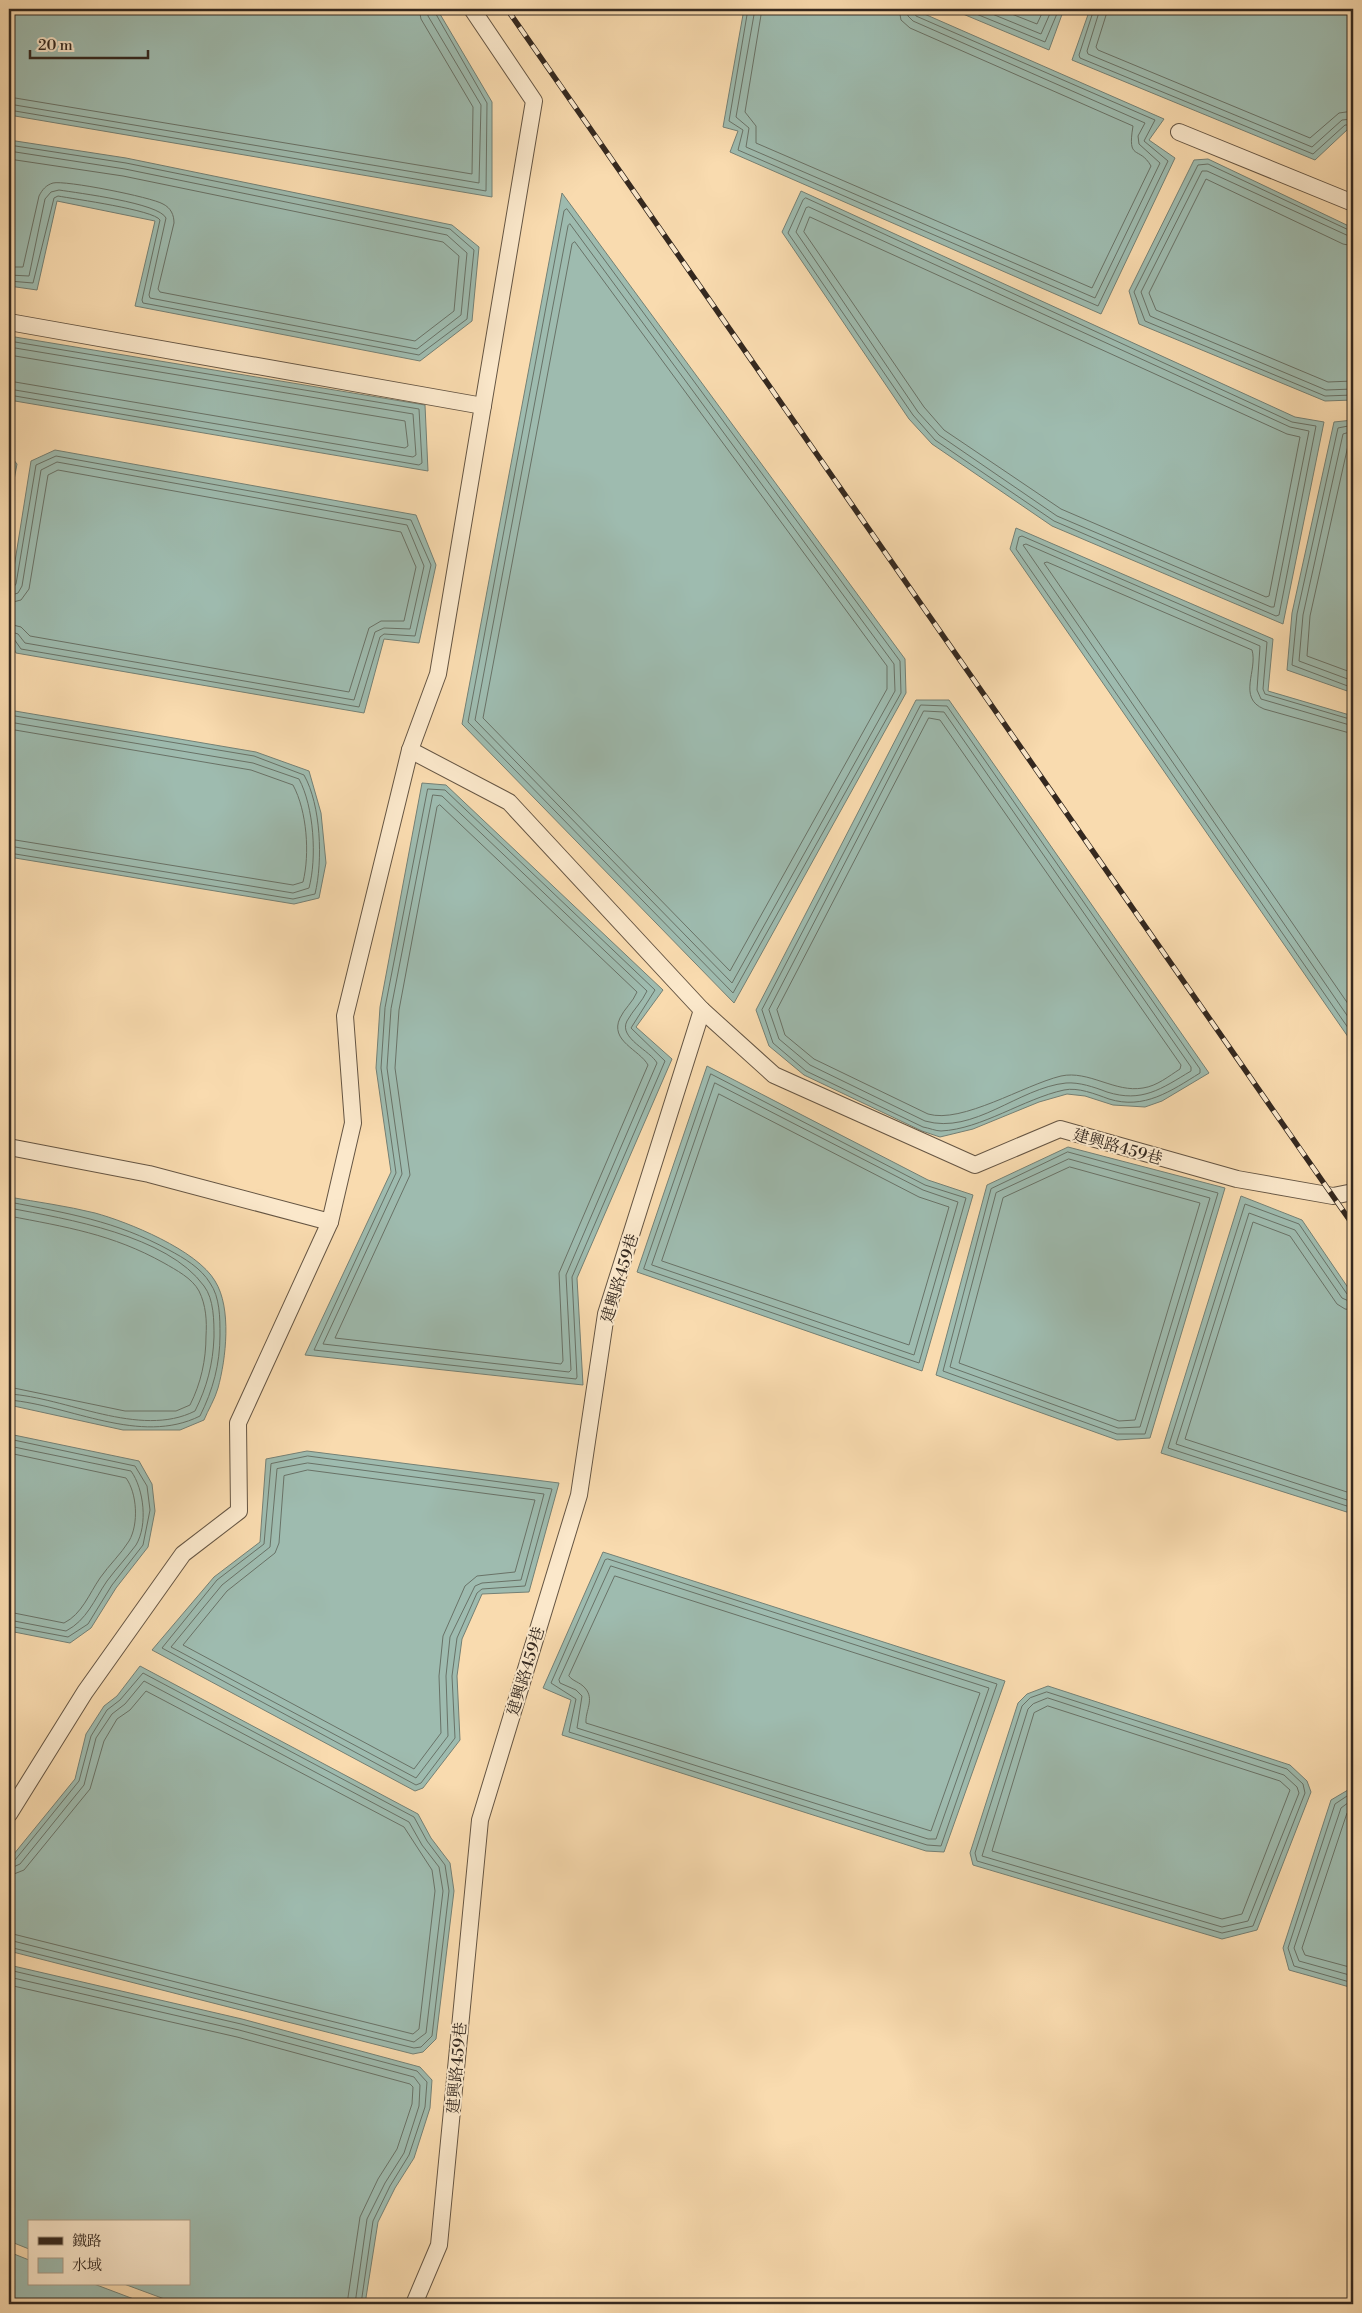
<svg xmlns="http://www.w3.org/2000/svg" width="1362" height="2313" viewBox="0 0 1362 2313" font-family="'Libre Bodoni','Noto Serif TC',serif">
<rect width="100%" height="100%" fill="#f9dbaf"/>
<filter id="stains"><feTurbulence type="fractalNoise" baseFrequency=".004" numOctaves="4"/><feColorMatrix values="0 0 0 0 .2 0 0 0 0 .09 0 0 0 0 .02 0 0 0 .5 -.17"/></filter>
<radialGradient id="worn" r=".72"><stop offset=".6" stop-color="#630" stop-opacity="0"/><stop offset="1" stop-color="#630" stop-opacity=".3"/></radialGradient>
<g fill="#9ebbaf" stroke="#748075">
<polygon points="9,9 437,9 492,102 492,197 9,115"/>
<polygon points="744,9 913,9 1164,119 1149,140 1175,158 1101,314 730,152 738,131 723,127"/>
<polygon points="951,9 1064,9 1049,50"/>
<polygon points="1090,9 1353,9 1353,130 1348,129 1315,160 1072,60"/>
<polygon points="9,140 126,158 452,225 479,247 472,321 420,361 135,306 155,221 57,201 37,290 9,286"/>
<polygon points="1208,159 1353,228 1353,400 1325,401 1139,324 1129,291 1194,160"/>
<polygon points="801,191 1295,417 1324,422 1283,624 1052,526 932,444 909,419 782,232"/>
<polygon points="562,193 905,659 906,693 734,1003 462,724"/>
<polygon points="9,336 425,405 428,471 9,400"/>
<polygon points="1353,420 1353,693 1287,670 1292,613 1334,422"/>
<polygon points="55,450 416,515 436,565 419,643 384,639 364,713 16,653 9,638 9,599 31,461"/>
<polygon points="9,454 17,464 9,507"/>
<polygon points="1016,528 1273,639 1268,691 1353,716 1353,1044 1010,549"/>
<polygon points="916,700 949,700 1209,1073 1162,1101 1145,1107 1113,1105 1085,1096 1067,1094 1039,1102 973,1129 940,1137 922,1131 804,1075 769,1046 756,1010"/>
<polygon points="9,710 256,752 309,771 321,813 326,863 319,898 294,904 9,857"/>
<polygon points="422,783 446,785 663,990 636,1027 672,1059 577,1278 583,1385 305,1355 391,1172 376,1068 380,1007"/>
<polygon points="707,1066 928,1180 973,1195 922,1371 637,1272"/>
<polygon points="1068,1147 1225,1188 1150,1438 1117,1440 936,1375 987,1185"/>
<polygon points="1241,1196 1302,1220 1353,1295 1353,1514 1161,1453"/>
<path d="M9 1197C37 1202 67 1206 95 1213 128 1222 197 1250 215 1281 232 1308 226 1359 218 1388 215 1399 208 1410 204 1420L180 1430H123L9 1405Z"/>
<polygon points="9,1434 139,1461 152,1484 155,1511 148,1547 116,1588 91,1628 70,1643 9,1631"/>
<polygon points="307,1451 559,1483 529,1592 482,1594 462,1639 457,1676 460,1740 423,1788 415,1791 152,1650 214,1577 260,1542 266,1459"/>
<polygon points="603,1552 1005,1681 944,1852 926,1851 562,1735 571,1700 543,1688"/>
<polygon points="140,1666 418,1814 431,1838 450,1863 454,1891 436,2039 423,2052 413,2054 9,1951 9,1860 75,1779 86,1734 104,1706 117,1696"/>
<polygon points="1048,1686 1290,1765 1307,1781 1311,1792 1257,1930 1222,1939 973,1865 970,1853 1018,1703 1027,1694"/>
<polygon points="1353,1787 1353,1988 1289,1970 1283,1948 1331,1800"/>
<polygon points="9,1965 242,2019 420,2067 432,2080 430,2108 414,2158 395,2188 378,2222 365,2304 178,2304 124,2284 189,2284 189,2222 29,2222 29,2249 9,2241"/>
<polygon points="9,2252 29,2260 29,2284 94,2284 147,2304 9,2304"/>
</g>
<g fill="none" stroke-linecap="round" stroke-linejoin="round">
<g stroke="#697267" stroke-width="1">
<polyline points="748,9 729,121 743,130 738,150 1098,306 1168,161 1144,141 1155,120 916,16 913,9"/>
<polyline points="755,9 736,117 749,128 746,147 1095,298 1160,163 1139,144 1138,136 1145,123 913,21 908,16 906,9"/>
<path d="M762 9 745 112 756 126V143L1092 288 1151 166C1139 145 1127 162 1133 126L910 28 901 20 899 9"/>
<polyline points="964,9 1045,42 1059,9"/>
<polyline points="980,9 1041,34 1052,9"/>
<polyline points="999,9 1037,24 1044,9"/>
<polyline points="1094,9 1079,55 1080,58 1313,154 1345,125 1353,125"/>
<polyline points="1100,9 1087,51 1088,54 1312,147 1342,120 1353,119"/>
<polyline points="1108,9 1096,47 1098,50 1310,138 1339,113 1353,111"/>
<polyline points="9,97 472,174 473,107 421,19 419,9"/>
<polyline points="9,104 479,183 481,105 428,16 427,9"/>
<polyline points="9,110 486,191 487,103 433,9"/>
<path d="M9 145 126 163 450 229 474 250 467 319 419 355 143 303 142 300 160 220C154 210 74 199 58 196L54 198 33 283 9 281"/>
<path d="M9 151 125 169 447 235 467 253 461 315 417 349 150 298 149 295 166 218C159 203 78 193 59 190L51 192 45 199 29 276 9 275"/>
<path d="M9 159 123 176 443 242 459 256 454 311 415 341 160 292 158 289 174 223C174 215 171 208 163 204 151 197 65 180 53 183 46 185 42 190 39 196L23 267H9"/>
<polygon points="806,198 1292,422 1316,426 1279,615 1276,616 1054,521 935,440 913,415 788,233 803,200"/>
<polygon points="809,207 1290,427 1309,431 1274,607 1271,607 1057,516 939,435 918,412 796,232 806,208"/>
<polygon points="567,209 900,661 901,693 733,993 468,722 564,211"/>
<polygon points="810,217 1287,434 1300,437 1269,596 1266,597 1061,509 944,430 924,407 804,232"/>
<polygon points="570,224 894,664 895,691 732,983 475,720 568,226"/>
<polyline points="1353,232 1208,164 1198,165 1134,292 1145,321 1325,396 1353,395"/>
<polyline points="1353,238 1207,171 1202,171 1141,292 1150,316 1326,390 1353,389"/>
<polygon points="575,242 887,666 887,689 730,971 483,718 572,244"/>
<polyline points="1353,246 1343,244 1206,179 1149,293 1156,310 1328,382 1353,381"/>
<polyline points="9,341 419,409 422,463 419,465 9,395"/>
<polyline points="9,347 413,414 416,455 413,457 9,389"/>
<polyline points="9,355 405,421 408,446 405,448 9,381"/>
<polyline points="1353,425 1338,428 1297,614 1292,665 1353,688"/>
<polyline points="1353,431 1343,434 1303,615 1299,661 1353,681"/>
<polyline points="1353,439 1349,441 1310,616 1307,656 1353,673"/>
<polyline points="9,589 13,588 16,584 36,465 56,456 411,520 431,565 415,636 384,634 380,637 359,707 21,649 14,639 9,637"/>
<polyline points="9,596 18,593 22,586 41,470 57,462 407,525 424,566 410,629 384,628 375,632 354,700 25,643 18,634 9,631"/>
<polyline points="9,603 21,600 29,589 48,475 58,470 401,532 416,567 404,621 381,621 369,628 349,692 30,636 21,627 9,624"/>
<path d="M921 705 947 706 1200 1069V1073C1171 1091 1144 1110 1109 1099 1095 1094 1078 1087 1064 1090 1023 1099 982 1129 941 1131 936 1131 929 1128 923 1127L806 1071 773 1043 762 1010Z"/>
<path d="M924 711 944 712 1191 1067V1071C1161 1089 1142 1103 1107 1092 1094 1087 1079 1082 1066 1083 1018 1088 974 1135 925 1121L810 1065 779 1039 769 1010Z"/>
<path d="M9 715 254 756 304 775C321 805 323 861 315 894L293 899 9 853"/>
<path d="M929 718 940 720 1181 1065 1180 1069C1169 1076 1157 1086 1143 1088 1115 1093 1089 1070 1061 1076 1024 1085 962 1124 928 1114L814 1059 785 1035 777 1010Z"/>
<polyline points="1353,720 1265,694 1263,689 1267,642 1022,536 1019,537 1016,549 1353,1035"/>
<path d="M9 722 253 763 299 779C314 807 317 858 309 888L293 893 9 846"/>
<polyline points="1353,726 1261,699 1257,690 1260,646 1026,544 1023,545 1353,1024"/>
<path d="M9 729 251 770 293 785C307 811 310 854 303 882L293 885 9 839"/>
<path d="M1353 734 1264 709C1237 698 1258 670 1252 650L1047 562 1044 563 1353 1011"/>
<polygon points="428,789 445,790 655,990 631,1028 665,1061 572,1277 577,1377 576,1379 314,1350 396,1173 381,1068 385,1008"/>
<path d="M433 795 442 796 647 991C642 1002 633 1010 627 1021 618 1038 651 1051 657 1063L566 1275 571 1370 569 1372 323 1344 402 1174 387 1068 391 1009Z"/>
<path d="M440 805 637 992C633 1002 624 1009 620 1018 609 1041 640 1050 648 1065L559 1273 563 1361 561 1364 335 1338 410 1175 395 1068 399 1010 437 807Z"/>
<polygon points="711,1074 925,1185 966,1198 919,1363 644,1269"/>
<polygon points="715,1083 923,1190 958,1202 914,1355 652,1265"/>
<polygon points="719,1094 919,1197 949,1207 909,1345 662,1261"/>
<polygon points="1068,1152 1218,1193 1145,1434 1117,1434 943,1371 991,1189"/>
<polygon points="1069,1159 1210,1198 1140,1427 1118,1428 950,1367 996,1193"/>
<polygon points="1070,1167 1200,1203 1135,1420 1119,1421 959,1363 1003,1198"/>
<path d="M9 1202C67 1213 116 1221 169 1250 184 1258 201 1268 210 1283 220 1297 220 1318 220 1335 220 1364 213 1390 200 1416 140 1446 70 1405 9 1400"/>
<path d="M9 1208C67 1219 167 1235 204 1286 214 1299 214 1321 214 1337 213 1364 207 1387 195 1411 140 1439 65 1397 9 1394"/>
<path d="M9 1216C66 1227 112 1234 164 1263 176 1270 192 1278 199 1291 206 1305 207 1321 206 1336 206 1360 201 1383 190 1405L176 1411H125L9 1387"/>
<polyline points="1353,1297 1347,1294 1299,1224 1245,1204 1168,1448 1353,1508"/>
<polyline points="1353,1303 1342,1298 1295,1230 1249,1213 1176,1444 1353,1502"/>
<polyline points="1353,1310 1345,1309 1337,1304 1290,1236 1253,1222 1185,1439 1353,1494"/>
<polyline points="9,1439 135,1466 147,1486 150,1510 143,1545 112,1585 88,1624 68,1637 9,1626"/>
<path d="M9 1446 131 1471C144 1489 148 1525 136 1545 127 1557 116 1569 107 1581 94 1600 87 1620 66 1631L9 1620"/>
<path d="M9 1453 126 1478C137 1493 139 1524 129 1541 121 1554 109 1565 100 1578 89 1594 82 1614 64 1623L9 1612"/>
<polygon points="308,1456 552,1489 525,1586 482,1589 477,1593 457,1638 452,1676 455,1738 421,1783 416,1785 162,1648 217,1580 264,1544 271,1464"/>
<polygon points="308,1463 544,1494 521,1580 482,1583 475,1586 450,1637 446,1676 448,1736 416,1778 171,1647 222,1585 270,1547 277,1469"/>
<polygon points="308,1470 535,1500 515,1572 477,1576 465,1586 443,1636 439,1676 441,1733 414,1769 183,1645 227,1591 275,1553 279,1543 284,1476"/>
<polygon points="608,1559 997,1684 941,1846 927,1845 569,1732 576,1699 551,1683 605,1560"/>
<polygon points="611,1566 989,1688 936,1839 928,1839 577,1728 582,1696 576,1690 560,1683 559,1680"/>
<path d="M615 1576 980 1693 931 1831 586 1723C585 1711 595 1699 585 1688 580 1682 572 1681 569 1676Z"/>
<polygon points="1047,1692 1287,1769 1303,1784 1305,1793 1253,1926 1222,1933 977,1861 975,1853 1022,1706 1030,1698"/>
<polygon points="1048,1698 1284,1775 1297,1787 1299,1793 1248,1921 1222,1927 982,1856 1028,1709 1033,1704"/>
<polygon points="1048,1706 1280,1781 1290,1790 1242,1914 1222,1919 992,1851 1034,1713"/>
<polyline points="1353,1792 1335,1804 1288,1948 1294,1966 1353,1983"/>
<polyline points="1353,1799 1341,1808 1294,1948 1299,1961 1353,1976"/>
<polyline points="1353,1808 1347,1813 1302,1948 1305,1955 1353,1968"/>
<polyline points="9,1862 15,1860 79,1781 91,1736 107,1710 120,1700 143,1673 414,1817 427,1841 445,1865 449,1891 432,2036 421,2047 414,2048 9,1947"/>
<polyline points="9,1869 20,1864 84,1785 96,1738 112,1714 125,1704 144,1681 409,1822 422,1845 439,1867 443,1891 426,2033 414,2042 9,1940"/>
<polyline points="9,1876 24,1870 90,1789 104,1741 117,1719 130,1710 146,1691 404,1827 432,1870 435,1891 419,2029 413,2034 9,1933"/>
<polyline points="9,1970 241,2024 417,2071 427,2082 425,2107 409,2155 390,2186 373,2221 361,2304"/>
<polyline points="9,1977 239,2030 414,2077 420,2085 419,2106 404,2153 385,2183 367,2219 355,2304"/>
<polyline points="9,1985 237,2037 410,2084 413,2087 412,2104 397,2149 378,2179 360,2217 347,2304"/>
</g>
<defs>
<g id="lane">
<polyline points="1179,132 1353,203"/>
<polyline points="9,322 483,406"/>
<polyline points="410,750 509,802 702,1010"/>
<polyline points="9,1147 149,1174 330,1222"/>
<polyline points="9,1814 85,1692 183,1554 239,1511 238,1423 330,1222 353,1123 345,1016 410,750 438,674 534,101 472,9"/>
<polyline points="414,2304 439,2245 480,1820 579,1495 606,1314 702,1010 774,1075 975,1165 1060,1129 1237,1179 1333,1196 1353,1192"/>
</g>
</defs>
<use href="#lane" stroke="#655543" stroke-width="18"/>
<use href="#lane" stroke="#fbe8cb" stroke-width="16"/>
<defs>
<polyline id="rail" points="507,9 1353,1225"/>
</defs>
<use href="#rail" stroke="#34281f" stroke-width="5.5"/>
<use href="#rail" stroke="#fbe8cb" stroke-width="4" stroke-dasharray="11" stroke-linecap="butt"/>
</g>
<g text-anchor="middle" stroke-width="4" stroke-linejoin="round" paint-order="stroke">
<g font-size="16" fill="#34281f" stroke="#fbe8cb">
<text transform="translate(1118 1146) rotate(16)" y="6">建興路459巷</text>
<text transform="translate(619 1278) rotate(-73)" y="6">建興路459巷</text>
<text transform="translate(525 1671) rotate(-73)" y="6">建興路459巷</text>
<text transform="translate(456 2068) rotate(-85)" y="6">建興路459巷</text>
</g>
</g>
<rect width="1362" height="2313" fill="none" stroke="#f9dbaf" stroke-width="30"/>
<rect x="10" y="10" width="1342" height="2293" fill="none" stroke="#34281f" stroke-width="2.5"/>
<rect x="15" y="15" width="1332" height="2283" fill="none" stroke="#34281f"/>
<rect x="28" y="2220" width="162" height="65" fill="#fbe8cb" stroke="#ab9b86"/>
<rect x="38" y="2237" width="25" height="8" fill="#34281f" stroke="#ab9b86"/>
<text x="72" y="2246" font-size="15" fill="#34281f">鐵路</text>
<rect x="38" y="2258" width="25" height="15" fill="#9ebbaf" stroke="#ab9b86"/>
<text x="72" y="2270" font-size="15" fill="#34281f">水域</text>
<path d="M30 50v8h118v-8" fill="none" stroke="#34281f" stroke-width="2.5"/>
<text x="38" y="50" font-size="15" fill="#34281f" stroke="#fbe8cb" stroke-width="4" paint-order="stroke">20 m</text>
<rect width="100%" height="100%" filter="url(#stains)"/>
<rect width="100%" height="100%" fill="url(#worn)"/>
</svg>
